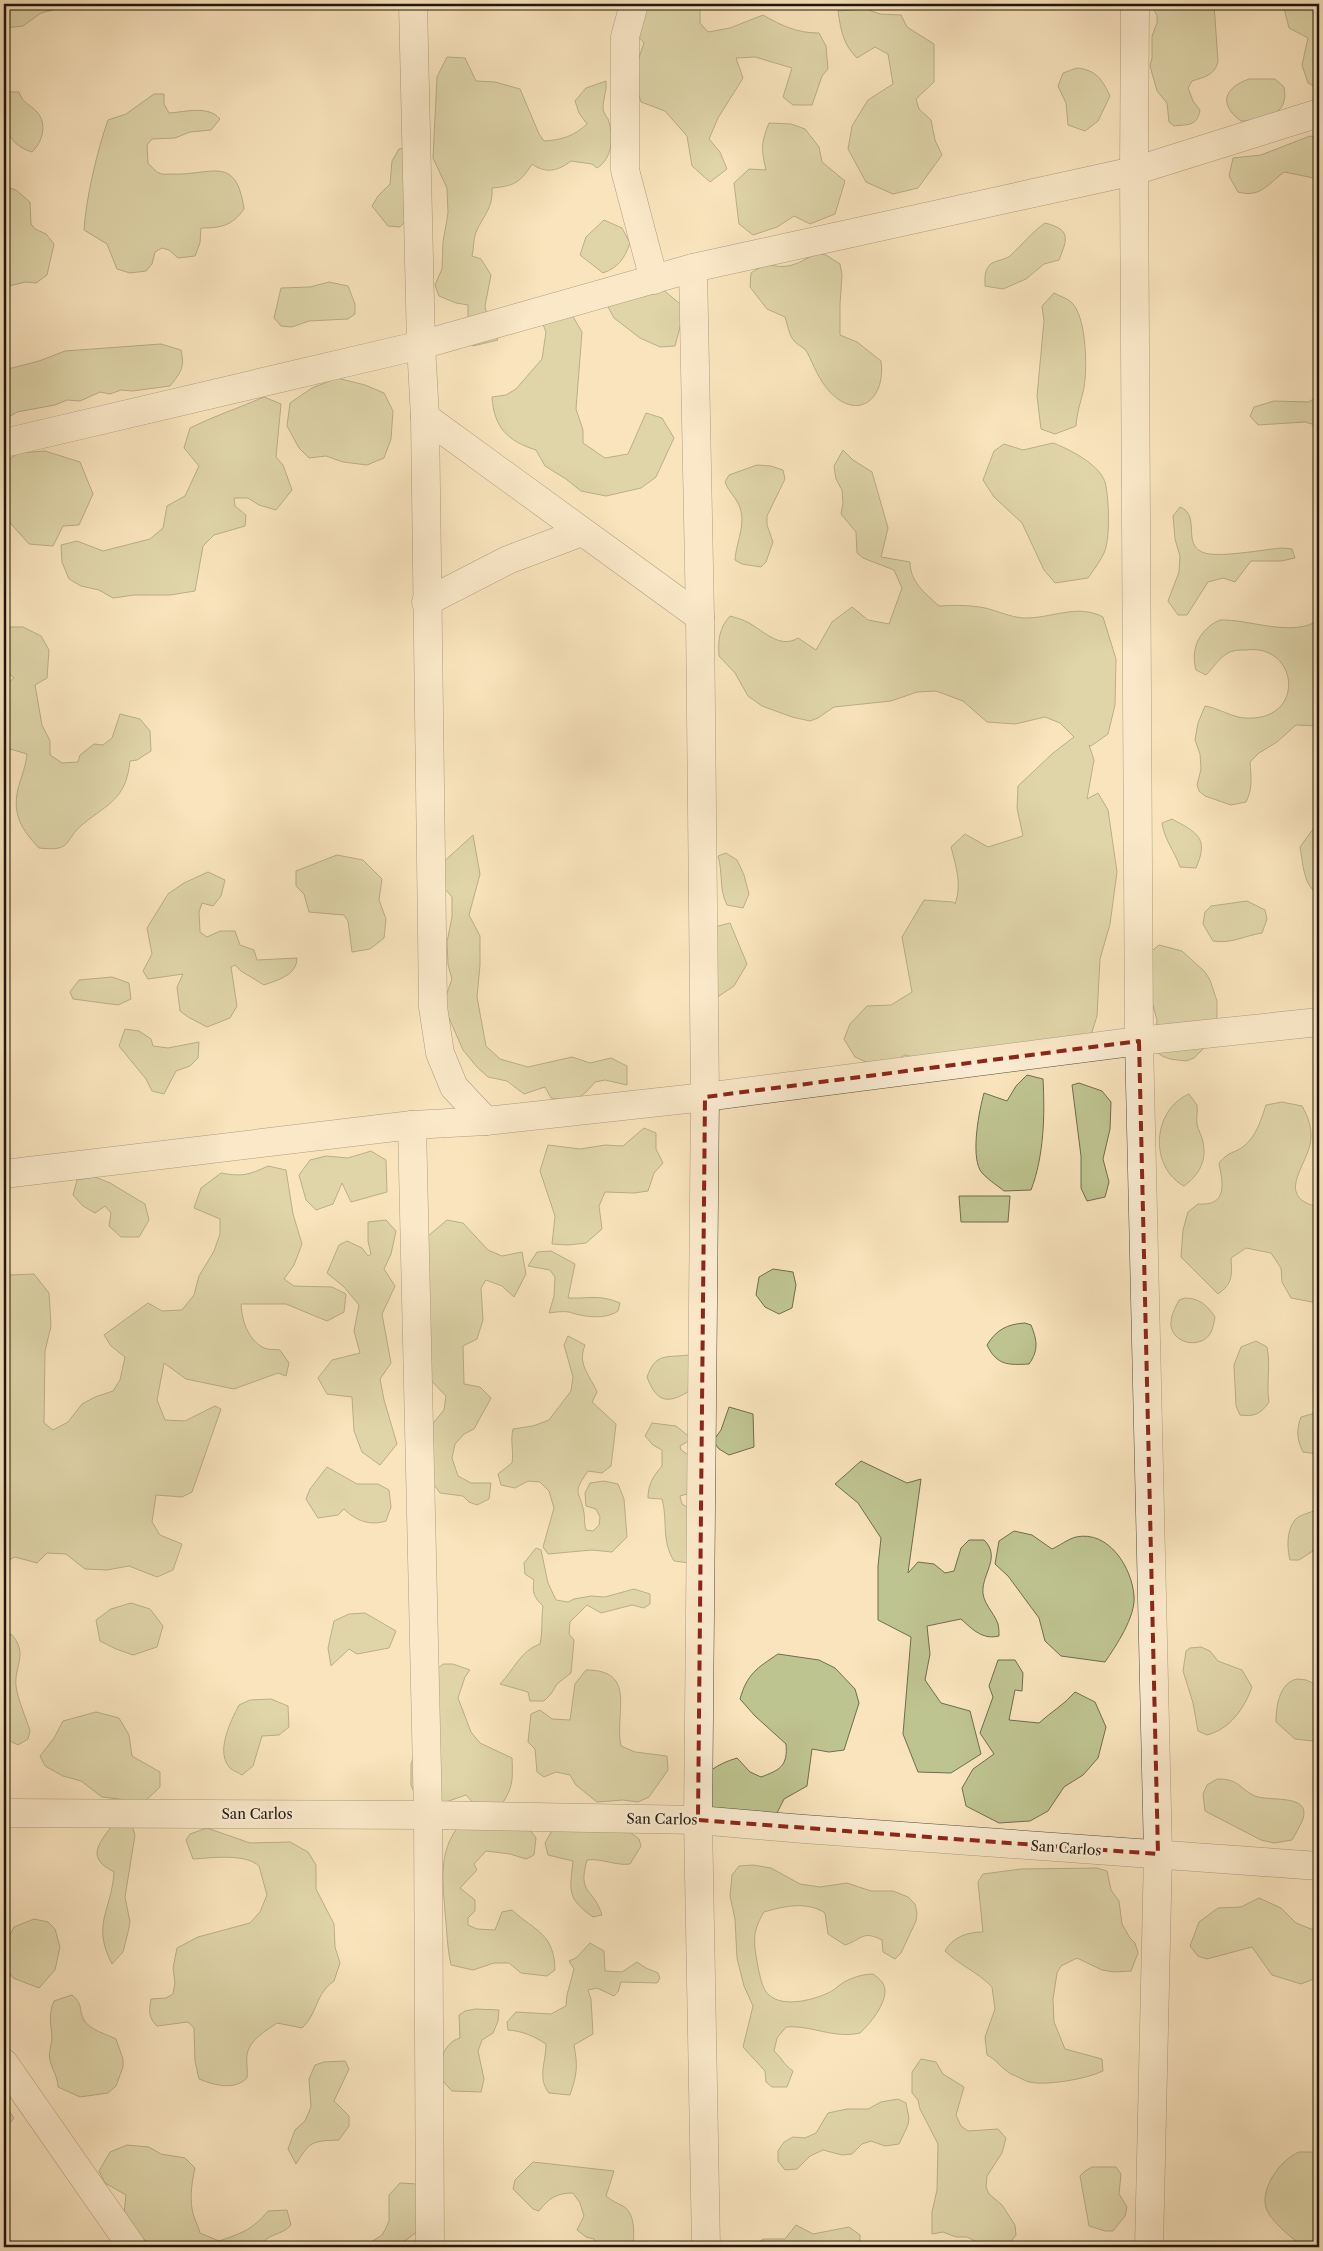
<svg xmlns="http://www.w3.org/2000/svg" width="1323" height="2251" viewBox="0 0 1323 2251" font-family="'Libre Caslon Text',serif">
<rect width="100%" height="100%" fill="#f9e4bd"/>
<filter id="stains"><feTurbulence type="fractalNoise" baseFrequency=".004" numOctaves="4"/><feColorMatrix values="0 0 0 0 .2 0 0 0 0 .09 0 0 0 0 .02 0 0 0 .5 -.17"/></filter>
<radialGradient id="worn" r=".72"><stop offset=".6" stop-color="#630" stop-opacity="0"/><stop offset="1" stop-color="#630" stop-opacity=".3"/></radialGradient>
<g fill="#bec490" stroke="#6f6c50">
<polygon points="4,4 65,4 57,9 41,13 23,26 4,28"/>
<path d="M641 4H700V23L708 32 730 28 763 15C782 26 797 33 819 33L826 46 828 69 822 76 812 105H793L783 97 792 68 755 57 736 58 743 78 718 118 709 139 720 152 727 169 710 182 692 166 687 136 665 111 641 102 633 75 644 43 633 30Z"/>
<path d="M1150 4H1214L1218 62C1214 76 1204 77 1192 81L1188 88 1193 101 1200 110C1197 127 1188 124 1174 126L1169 122 1167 103 1157 91 1150 66 1152 58V36L1157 23V15Z"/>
<polygon points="1283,4 1319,4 1319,89 1308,83 1302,65 1308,38 1289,28"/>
<path d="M866 9 880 14 901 15 907 27 934 44V82L916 99 919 109 931 120 935 140 942 155 918 188 893 194 866 182 848 149 852 126 868 100 893 84 888 54 875 47 857 58C843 44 841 31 838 11Z"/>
<path d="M447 57 465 58 476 81 495 82 520 89 539 134 544 141C562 140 574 136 587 124L579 113 575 101 586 88 606 81C607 91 603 99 603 108 603 112 606 116 608 119 614 136 613 158 597 168L592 164 571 161C558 171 546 174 532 164 520 183 514 186 492 188 493 209 484 214 476 232 473 239 474 248 472 256L481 259 491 275 485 306 488 320 498 340 473 346 466 325 468 318V305L456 303 439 296 435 285 442 269 443 242 448 213 447 188 433 158 437 77Z"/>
<path d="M1077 68C1096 70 1102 79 1110 96L1098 121 1085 131 1068 125 1066 103 1058 86 1063 73Z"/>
<path d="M1249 79H1275L1284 87C1290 116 1263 120 1241 121 1218 104 1224 88 1249 79Z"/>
<path d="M4 92H19C23 104 30 104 37 112 48 124 42 143 32 152 2 143 4 118 4 92Z"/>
<path d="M154 94H164V104L169 113C186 112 208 105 220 119L211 130 190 132 175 138 152 139 147 145 148 163C151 166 156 172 159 173 162 175 168 174 171 174 211 176 236 153 244 209 232 226 221 228 201 228L200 243 195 256 178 258 169 250 162 248 155 252 152 264 146 271 130 273 117 269 107 244 84 230C86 198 97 151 108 120L126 114Z"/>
<path d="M769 123 791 124 805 129 819 147 822 162 845 181 835 214 810 224 794 216 777 227 753 235 739 224 734 183 749 169 766 170C761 149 761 143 769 123Z"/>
<path d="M1310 136 1319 138V179L1284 172C1267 185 1260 198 1238 192L1229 176 1233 158 1261 155Z"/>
<polygon points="404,148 407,220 400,227 388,226 372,206 378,196 390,184 392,161 399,149"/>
<polygon points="4,186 16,190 30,202 31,224 35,229 46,234 54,244 47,275 36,283 26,282 4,287"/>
<path d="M604 220 622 228 630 243C624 259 619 267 603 273L580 255 586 237Z"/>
<path d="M1045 223C1072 230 1067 239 1059 260L1044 264 1026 279 1003 289 985 286C985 279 984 272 989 266 993 260 1003 261 1010 256 1022 245 1032 232 1045 223Z"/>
<path d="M817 254 826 255 840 264 842 275 840 304V335L857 342 881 361C886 398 859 422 830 392 819 380 814 366 807 352 804 347 799 346 795 342 789 336 788 326 785 317L767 309 750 287 751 273C771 259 774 270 792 265 802 263 808 256 817 254Z"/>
<polygon points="329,282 348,286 355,304 355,314 348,319 309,321 292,327 281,326 274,318 281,288 310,287"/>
<polygon points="661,288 685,308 675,346 660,347 640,338 614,318 601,294"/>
<path d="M1054 293C1059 296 1067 298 1071 302 1087 315 1088 374 1083 392 1080 405 1077 412 1076 426L1055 434 1041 429 1037 396 1044 321 1042 306Z"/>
<path d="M569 310 582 332 576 409 583 430V443L605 458 628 454 646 413 662 418 674 438 656 477 641 488 606 496 581 491 566 479 545 466 536 450C507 441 494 427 492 397L506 395 516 389 542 359 546 332 539 314Z"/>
<path d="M1319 315V362C1314 351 1312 324 1319 315Z"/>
<path d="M161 344 181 350C185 368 181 372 170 386L132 391 121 390 110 394 100 392 80 401 67 400 55 405 17 412 4 420V370L39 361 65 351Z"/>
<polygon points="337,378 365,385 384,393 393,411 391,439 384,458 367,465 343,462 326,456 309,458 299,448 287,426 290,403 312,388"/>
<polygon points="1319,395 1319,426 1305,422 1258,425 1250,416 1254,407 1274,401 1309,402"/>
<path d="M264 397 281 404 276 457 283 465 292 490 276 510 259 505 248 498H234L235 506 246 515 245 526 214 535 203 546 195 591 170 595H134L113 598 99 590 81 586 69 579 62 562 61 545 77 541 103 551 150 539 163 528 167 506 185 496 199 466 184 448 190 428C214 416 239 408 264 397Z"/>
<path d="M1053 443C1069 449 1099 464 1105 482 1109 497 1111 542 1103 555 1099 563 1093 571 1088 578L1055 583 1044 570 1022 523 994 497 983 480 994 451 1004 444 1023 450Z"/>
<path d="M843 450 853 460 872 472 888 528 881 557 910 562C910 582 925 593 939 606 954 605 970 605 985 608 998 611 1010 617 1023 618 1051 619 1077 603 1103 617L1116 659 1115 705 1108 734 1091 746 1089 745 1094 760 1087 799 1098 793 1108 810 1117 872 1110 924 1100 959 1097 1016 1087 1048 955 1067 905 1055 882 1069 855 1057 844 1039 850 1024 867 1006 891 1005 912 992 902 937 924 900 953 902 955 904C962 885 956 866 951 847L965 834 988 847 1023 836 1017 808 1018 786 1053 753 1074 737 1060 723 1045 717 1015 724 987 722 963 701 936 691 917 692 891 701 834 707 818 718 810 721 792 717 762 706 748 696 735 673 719 656C718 640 719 628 730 616 737 618 744 620 749 623 765 632 780 649 798 638L816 650 832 622 852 607 868 620 889 624 902 588 894 570 863 558 857 553 856 532 841 514 843 503 842 490 836 479 834 466Z"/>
<polygon points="45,451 80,462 93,494 79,525 63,526 53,546 29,544 4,516 4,463 18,453"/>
<path d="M757 465 771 466 783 470 785 479 767 516V525L773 542 766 562 761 567 742 564 735 560C736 542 747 524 739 505 735 496 728 491 725 482L729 475Z"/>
<path d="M1180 507C1201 515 1182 543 1202 552 1216 559 1265 549 1283 548L1292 549 1295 558 1281 561H1251L1235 582 1223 578 1208 582 1187 615H1178L1168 601 1179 572 1180 556 1175 539 1173 516Z"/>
<path d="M1220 620C1250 619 1292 638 1319 620V726L1296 725 1277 742 1259 753 1250 762C1251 777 1253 788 1246 802L1231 805 1205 796 1199 791 1197 785 1201 769 1200 754 1195 740 1198 723 1205 706C1218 708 1234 718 1245 718 1307 722 1299 643 1246 650 1240 650 1233 650 1228 653 1219 658 1213 668 1206 675L1196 670C1190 648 1200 629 1220 620Z"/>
<path d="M7 627H23L41 636 49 650 47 678 35 685 42 725 50 741V755L62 763 78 762 80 755 94 744 103 745 112 738 120 714 140 719 150 731 151 751 137 760 130 761C126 799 109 803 83 824 63 840 74 852 39 848 22 830 12 815 18 789 21 777 26 766 27 754L10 749 4 743V686L14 678 4 669V634Z"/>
<path d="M1172 819C1198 833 1209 838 1196 868L1180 867C1175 852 1164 839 1162 823Z"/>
<path d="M1319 821V894C1303 887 1303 862 1300 847Z"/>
<path d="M473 835 480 874 469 915 480 936V965L477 997 486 1046 500 1059 528 1067 572 1057 590 1063 611 1058 627 1066V1085L605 1080 595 1082C579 1101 576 1101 551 1098L545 1087 524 1094 507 1081 488 1077 477 1067 463 1050 446 1011V996L452 979 448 965 447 942 452 917V897L444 888 439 866Z"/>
<path d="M726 853 737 860 744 875 749 894 743 908 727 905C719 890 723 872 718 856Z"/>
<polygon points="337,855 363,860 382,879 379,900 386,919 384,938 370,949 352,952 348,921 344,915 309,912 304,894 296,886 296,871"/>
<path d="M208 872 225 880 221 896 213 906 202 903 199 912 200 932 207 937 220 931H235L240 945 254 950 257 960 297 958C297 975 278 980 264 985L241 971 235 965 231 967 237 1006 230 1018 207 1027 188 1017 180 1011 177 987 183 974 148 979 143 971 152 954 147 928 168 894 184 883Z"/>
<path d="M1247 901 1265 910 1267 919 1262 933C1243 936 1232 944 1213 941L1203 924 1205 912 1211 906Z"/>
<polygon points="730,923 747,964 734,986 716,998 695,932"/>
<polygon points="1159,945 1182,951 1205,972 1210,980 1217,1001 1217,1017 1207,1045 1194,1058 1186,1061 1170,1059 1162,1056 1156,1051 1155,1043 1157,1020 1149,991 1148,954"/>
<polygon points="112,977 129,983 131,999 118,1005 73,999 70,992 79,980"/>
<polygon points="125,1029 139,1031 151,1039 153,1046 168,1048 199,1042 198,1058 190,1066 176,1071 164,1094 152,1091 146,1079 119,1046"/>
<path d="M1027 1075 1043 1079C1045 1115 1044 1156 1031 1190L1004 1191C997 1185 985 1178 980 1170 971 1153 979 1111 984 1093L1007 1101 1016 1086Z"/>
<polygon points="1079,1083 1102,1091 1111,1102 1110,1129 1103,1159 1109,1182 1105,1197 1087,1201 1081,1188 1081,1156 1072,1085"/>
<path d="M1189 1094 1197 1105C1198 1111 1196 1117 1197 1124 1198 1130 1202 1136 1203 1142 1207 1161 1199 1175 1184 1186 1149 1167 1152 1110 1189 1094Z"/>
<path d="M1282 1102 1302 1106C1309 1118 1313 1131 1310 1145 1304 1169 1276 1198 1319 1207V1301L1312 1302 1291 1298 1282 1282 1281 1268 1271 1253 1246 1248 1231 1258C1232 1276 1233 1283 1218 1294L1181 1257 1183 1230 1188 1212 1198 1204C1228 1206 1223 1184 1219 1163 1230 1150 1234 1154 1244 1146 1257 1135 1261 1120 1266 1105Z"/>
<polygon points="644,1128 656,1133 656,1149 663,1163 654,1173 648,1191 634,1193 605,1192 599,1206 602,1229 586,1243 568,1245 552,1244 555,1216 540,1171 548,1145 580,1149 605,1145 623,1146"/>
<polygon points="371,1151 386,1160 387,1192 351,1202 342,1183 333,1204 316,1210 306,1200 299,1175 310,1160 326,1156 348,1158"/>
<path d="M268 1166 286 1170 293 1214 302 1244 294 1265 284 1279 294 1286 332 1287 346 1294 344 1312 327 1321 286 1304H241C242 1320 247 1339 264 1348 268 1350 275 1349 280 1350L289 1363 286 1376 278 1373 234 1389 186 1379 164 1363 157 1400 165 1420 185 1421 215 1406 221 1409 192 1492 182 1497 156 1495 152 1522 160 1535 182 1544 173 1570 157 1577 129 1566 107 1570 85 1569 66 1554 47 1553 37 1563 15 1557 4 1562V1281L10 1275 34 1274 49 1293 51 1326 45 1351 44 1423 53 1430 68 1422 82 1404 95 1397 113 1391 120 1380 125 1357 111 1346 104 1335 148 1303 162 1311 182 1310 194 1295 199 1276 214 1251 220 1234V1219L194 1208 201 1188 221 1173C242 1177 249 1175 268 1166Z"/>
<polygon points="95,1177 110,1183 145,1204 149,1220 139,1237 121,1237 109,1226 111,1213 105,1206 95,1213 83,1206 73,1195 77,1180"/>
<polygon points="959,1196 1010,1196 1008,1222 961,1222"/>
<polygon points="386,1220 396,1231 391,1254 384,1269 395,1286 382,1314 391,1363 380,1379 384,1400 397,1444 380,1465 362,1452 354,1431 352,1397 327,1394 318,1378 332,1360 360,1353 354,1331 359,1305 344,1287 327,1273 339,1245 347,1241 362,1248 368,1256 371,1254 368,1241 368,1222"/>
<polygon points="447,1220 463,1223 488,1250 502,1256 522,1252 526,1274 514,1297 502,1286 486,1280 481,1288 483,1320 477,1339 463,1346 464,1384 480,1387 491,1398 474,1429 464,1434 455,1444 452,1458 458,1476 471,1483 491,1483 489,1499 477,1505 469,1502 463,1496 440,1493 432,1482 430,1427 444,1410 446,1396 426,1375 428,1236"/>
<path d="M551 1251 575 1264 568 1298C589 1299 599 1294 620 1303L618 1311C605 1320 584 1317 569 1312 564 1311 555 1312 549 1313L554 1296 555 1277 550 1270 528 1266 537 1252Z"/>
<polygon points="773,1269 793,1272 796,1285 792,1308 779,1314 765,1307 756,1295 759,1277"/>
<path d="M1185 1298C1199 1298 1207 1305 1215 1317 1214 1322 1213 1328 1211 1332 1203 1349 1174 1345 1171 1326 1170 1317 1175 1308 1179 1300Z"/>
<path d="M1025 1323 1031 1325C1037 1340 1039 1350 1029 1364 1009 1365 997 1366 987 1345 996 1330 1007 1324 1025 1323Z"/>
<path d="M568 1336 585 1345C577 1365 590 1375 597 1392L592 1402 616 1424 611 1466 602 1473 588 1471C571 1495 580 1490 584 1513 585 1519 584 1524 586 1530L593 1531 599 1525 600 1517 596 1509 586 1506 585 1493 590 1483 604 1481 618 1484 624 1499 627 1537 612 1552 592 1550 548 1554 543 1547 554 1508 549 1491 540 1482 528 1481 515 1488 501 1485 498 1474 512 1463C514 1451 510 1441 513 1429L533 1426 549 1420 571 1391 573 1377 564 1345Z"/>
<path d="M1256 1341 1267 1347C1271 1366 1266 1382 1269 1402 1261 1414 1254 1417 1240 1415L1236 1406 1234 1365 1241 1347Z"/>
<path d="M689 1355 691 1390C669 1404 657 1404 647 1377 656 1352 666 1358 689 1355Z"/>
<polygon points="729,1407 753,1414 754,1447 729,1455 719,1449 713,1441 721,1430"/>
<path d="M1319 1412V1468L1318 1454 1303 1452C1297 1440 1296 1430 1301 1417Z"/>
<path d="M652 1423 676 1426 692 1439 680 1446 681 1450 690 1456 691 1493 680 1496 682 1504 692 1510 690 1563 674 1561C661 1540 668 1521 662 1499L648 1498C648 1485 653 1476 662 1466V1450L653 1445 645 1436Z"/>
<path d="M861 1461 907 1483 921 1479 908 1573 918 1562 934 1564 945 1573 954 1571 961 1548 969 1540H984C1000 1556 985 1570 983 1588 981 1602 994 1612 998 1624 999 1628 999 1633 999 1636 983 1640 973 1630 961 1619L927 1626 930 1654 925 1680 941 1703 970 1711 981 1754 951 1773 918 1772 903 1734 911 1637 878 1620V1566L881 1538 858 1503 835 1484Z"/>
<path d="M327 1467 357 1484H378L389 1490 391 1507 386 1521C370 1526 356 1521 344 1509L338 1515 318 1518 306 1499 310 1489Z"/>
<path d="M1319 1509V1547L1299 1560H1290C1287 1548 1286 1528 1297 1518 1302 1514 1313 1512 1319 1509Z"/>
<path d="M1014 1531 1032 1535 1052 1549C1059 1546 1068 1539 1076 1537 1109 1530 1132 1568 1134 1596 1136 1616 1116 1646 1105 1662L1061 1656 1045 1641 1039 1618 1008 1576 995 1564 999 1541Z"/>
<path d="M536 1548 541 1550 548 1583 556 1600 568 1602 574 1599 591 1596 605 1597 634 1589 650 1594V1604L644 1608 632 1605 601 1613 587 1605 570 1622 569 1634 574 1640 571 1673 557 1684 551 1694 544 1701H530L528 1692 500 1684C514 1670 520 1651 540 1644 543 1631 541 1619 543 1606 534 1597 532 1593 534 1580L525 1574 524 1563Z"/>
<polygon points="131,1603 150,1609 163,1626 157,1647 133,1655 116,1649 100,1641 96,1620 111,1609"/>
<polygon points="365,1613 396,1631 389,1648 357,1654 349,1649 331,1666 328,1648 334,1621 349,1614"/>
<path d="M11 1634C29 1653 14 1666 16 1686 18 1701 26 1717 30 1731L28 1739 18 1745 10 1741 5 1734 4 1678 6 1671 4 1644Z"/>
<path d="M1201 1647 1210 1651 1218 1661 1242 1670 1252 1687C1244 1709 1230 1729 1207 1735L1198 1731 1193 1703 1183 1671 1186 1651 1190 1648Z"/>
<path d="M778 1654 819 1660 835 1668 855 1689 859 1703 844 1750 829 1752 812 1749 807 1786 784 1799 773 1821 715 1818 691 1788C705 1773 717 1764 737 1758L750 1772 761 1777C780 1770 788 1766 786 1744L755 1716 740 1699C747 1674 757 1668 778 1654Z"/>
<path d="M998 1660H1015L1023 1673 1022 1691 1015 1690 1009 1720 1039 1723C1051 1712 1065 1704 1075 1692L1095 1702 1106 1727 1098 1758 1083 1775 1064 1787 1048 1811 1030 1821 999 1823 966 1806 962 1788 973 1769 994 1754 980 1733 993 1697 989 1686Z"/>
<path d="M443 1664H453L470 1670 465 1677 458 1698 471 1732 480 1743 512 1758C513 1781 513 1789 499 1808L475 1805 466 1795 443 1803 417 1800 411 1785V1765L435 1671Z"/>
<path d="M586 1670C638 1670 614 1713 621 1746L635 1752 667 1756 668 1770 649 1797 638 1802 623 1800 597 1802 576 1785 570 1775 556 1772 544 1777 537 1772 535 1749 528 1742 531 1714 540 1710 552 1719 570 1720 575 1684Z"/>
<path d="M1297 1679 1306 1680 1319 1686V1736L1313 1741 1295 1739 1276 1722C1276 1707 1279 1683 1297 1679Z"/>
<path d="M271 1699 288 1706 289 1727 279 1735 262 1736 253 1766 242 1775C239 1773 234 1771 231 1769 214 1753 231 1721 239 1705L250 1700Z"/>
<polygon points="96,1712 119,1718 129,1735 132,1756 160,1772 160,1787 144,1802 102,1797 81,1781 63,1776 45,1766 40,1756 54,1738 63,1721"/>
<path d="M1217 1779C1240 1779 1238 1788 1255 1796 1269 1802 1311 1793 1303 1819 1300 1826 1296 1833 1292 1840L1274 1843 1261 1840 1205 1811 1203 1794 1207 1785Z"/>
<path d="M132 1826 135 1835 125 1897 130 1922 128 1932 123 1952 112 1964C91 1924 112 1910 114 1872 87 1858 97 1846 111 1827Z"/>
<path d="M458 1827H528L536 1838 534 1855 526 1859 510 1854 486 1851 474 1864 477 1870 460 1888 475 1900V1911L468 1918V1925L477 1929 495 1930 502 1912 512 1910C536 1932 554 1933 555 1970L547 1976 521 1973 509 1963H494L473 1970 451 1965C447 1947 447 1930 445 1912 443 1882 438 1853 458 1827Z"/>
<path d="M207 1828 250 1843 290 1842 308 1852 316 1865V1889L334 1924 335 1947 340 1963 334 1981C315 1994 318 2013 302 2028L277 2023C266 2031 250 2039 247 2054 246 2062 248 2070 247 2078 234 2091 214 2085 199 2079L195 2061 194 2028 188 2022 157 2026C148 2017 149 2011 151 1999L166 1998 173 1994 175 1983 173 1968 177 1948 198 1937 250 1923 260 1912 267 1895 259 1866C245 1853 211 1858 193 1859L186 1840 190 1834Z"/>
<path d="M553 1829 630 1832 639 1839 641 1846 630 1864C615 1866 602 1858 587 1860 577 1895 594 1888 602 1915L593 1917C566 1898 570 1890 573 1861L548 1855 545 1843Z"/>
<path d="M753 1865 771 1868 800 1884 820 1887 847 1883 871 1891H893L908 1897 915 1904 917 1913 916 1921 901 1953 895 1959 883 1952 882 1940C862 1930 863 1939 845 1945L828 1934 825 1913C807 1901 784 1906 764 1912 751 1933 754 1944 758 1967 760 1976 762 1989 769 1995 783 2008 813 2000 828 1993 833 1991 837 1987 841 1984 850 1978 863 1974 873 1974 876 1976 880 1979 882 1982 893 1996 871 2023 860 2033 833 2039 812 2025 786 2027L777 2038 774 2051C783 2059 782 2063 793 2071L787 2087H772L766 2082 765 2071 743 2047 753 2006 744 1986 737 1958 735 1919 730 1896 732 1875 739 1866Z"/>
<path d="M1097 1868 1107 1871 1111 1890 1119 1901 1122 1924 1130 1938 1135 1943 1138 1953 1131 1971 1114 1972 1102 1970 1077 1958 1061 1966 1057 1973 1053 1999 1054 2022 1065 2049 1102 2059 1103 2071C1086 2079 1047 2086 1029 2082 1023 2080 1017 2076 1011 2074 1001 2068 997 2060 987 2055L985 2037 995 2009 992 1987C978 1972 959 1965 945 1951 953 1937 967 1932 983 1932L978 1882 983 1874 1021 1869Z"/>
<polygon points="1259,1898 1281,1908 1296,1923 1316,1931 1319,1937 1319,1977 1301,1984 1272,1975 1252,1947 1207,1959 1198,1956 1190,1946 1199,1922 1218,1908 1241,1907"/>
<polygon points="34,1919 48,1922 55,1929 60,1947 55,1970 39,1988 13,1978 4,1965 4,1946 14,1927"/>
<path d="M590 1943 604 1951 605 1971 622 1972 637 1962 646 1968 658 1973 660 1978 657 1983 621 1982 618 1992 614 1996 597 1988 588 1990 591 1999 593 2034 574 2045C578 2066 577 2075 570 2095L549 2093C537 2078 546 2062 546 2044 534 2036 522 2031 508 2030L507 2022 516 2012 551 2014 566 2006 567 1995 574 1969 569 1961 576 1958Z"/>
<path d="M72 1995C84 2005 78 2009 84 2020 90 2030 106 2034 116 2039L123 2059V2067L116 2086 108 2093 80 2097 58 2087C58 2077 52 2070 50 2060 48 2052 52 2045 52 2037 51 2023 48 2015 54 2001Z"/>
<path d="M475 2009 499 2010 498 2021 493 2033 482 2040 478 2051 484 2079 481 2092 452 2091C450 2089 446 2085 444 2082 437 2066 442 2043 460 2038L459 2015 465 2011Z"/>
<polygon points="921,2059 936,2062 943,2074 964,2087 956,2115 961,2126 968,2131 998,2129 1006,2138 1002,2153 987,2176 986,2187 989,2194 1002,2205 1015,2225 1016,2235 1008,2245 987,2247 967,2237 956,2237 943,2232 932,2234 932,2212 937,2190 938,2144 920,2109 918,2100 912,2093 912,2072"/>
<path d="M345 2061 349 2069 334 2101 349 2116V2126L339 2140C312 2141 310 2141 296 2164L288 2149 295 2130 305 2121 311 2107 309 2079 315 2065 324 2062Z"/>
<polygon points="898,2099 906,2103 909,2118 908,2125 899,2144 885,2146 871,2141 862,2144 852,2154 842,2155 823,2150 810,2156 797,2169 785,2170 778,2161 778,2151 784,2142 793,2137 805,2138 816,2133 828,2113 847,2109 868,2109 881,2102"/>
<polygon points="4,2104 14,2118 4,2131"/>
<path d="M127 2145 149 2147 161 2154 185 2158 195 2168C192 2181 190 2195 192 2209 193 2217 198 2225 200 2233L219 2241C242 2233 252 2230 268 2211L287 2210 291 2225C282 2236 266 2233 260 2247H155L132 2231 124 2214 126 2195 105 2183 99 2171 110 2152Z"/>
<path d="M1299 2152H1319V2247C1316 2247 1311 2248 1308 2247 1297 2245 1269 2219 1266 2208 1260 2188 1281 2159 1299 2152Z"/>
<path d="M533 2162 614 2171 606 2196C612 2201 617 2203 623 2206 636 2214 634 2235 633 2247H598L594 2239 586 2237 577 2230 584 2216 580 2203 573 2193C557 2193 549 2198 539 2211L533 2209 513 2189 515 2180Z"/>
<polygon points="1092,2167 1116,2167 1121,2174 1119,2194 1127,2207 1125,2216 1113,2231 1105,2231 1089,2226 1080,2176 1085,2171"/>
<polygon points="400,2183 417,2184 418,2231 402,2243 400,2247 363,2247 382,2235 386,2228 389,2221 389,2195"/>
<polygon points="796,2225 813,2234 849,2227 860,2235 860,2247 753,2247 763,2239 785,2239"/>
</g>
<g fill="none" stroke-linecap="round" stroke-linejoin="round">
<defs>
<g id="minor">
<polyline points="413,4 421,345 425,417 433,1007 440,1053 454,1087 486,1121"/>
<polyline points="634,4 625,37 625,170 654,280"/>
<polyline points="1135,4 1134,171 1139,1041 1158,1854 1149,2247"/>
<polyline points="693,268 700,617 705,1097 698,1820 706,2247"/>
<polyline points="425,417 700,617"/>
<polyline points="4,443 421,345 693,268 1134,171 1319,113"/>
<polyline points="426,602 508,560 582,532"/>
<polyline points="412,1125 428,1815 430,2247"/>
<polyline points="4,1174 412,1125 486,1121 705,1097 1139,1041 1319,1022"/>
<polyline points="4,1813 428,1815 698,1820 804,1829 1319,1866"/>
<polyline points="4,2063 132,2247"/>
</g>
</defs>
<use href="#minor" stroke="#56493a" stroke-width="29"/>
<use href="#minor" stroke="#fbedd4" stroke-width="28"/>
</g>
<path d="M0 0H1323V2251H0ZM1139 1041 1158 1854 698 1820 705 1097Z" fill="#f9e4bd" fill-opacity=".55" fill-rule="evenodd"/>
<path fill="none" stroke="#8f2418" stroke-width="4" stroke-dasharray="10 6" stroke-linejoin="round" d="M1139 1041 1158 1854 698 1820 705 1097Z"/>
<g text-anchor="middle" stroke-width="5" stroke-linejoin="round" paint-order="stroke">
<g font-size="14" fill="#20150f" stroke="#fbedd4">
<text x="257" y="1819">San Carlos</text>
<text transform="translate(662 1819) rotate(1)" y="5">San Carlos</text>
<text transform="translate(1066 1848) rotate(4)" y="5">San Carlos</text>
</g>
</g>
<rect width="1323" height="2251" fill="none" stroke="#f9e4bd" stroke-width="20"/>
<rect x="5" y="5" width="1313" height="2241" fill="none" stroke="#20150f" stroke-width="2.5"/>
<rect x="10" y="10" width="1303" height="2231" fill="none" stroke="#20150f"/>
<rect width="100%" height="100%" filter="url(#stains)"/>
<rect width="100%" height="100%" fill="url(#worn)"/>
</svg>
